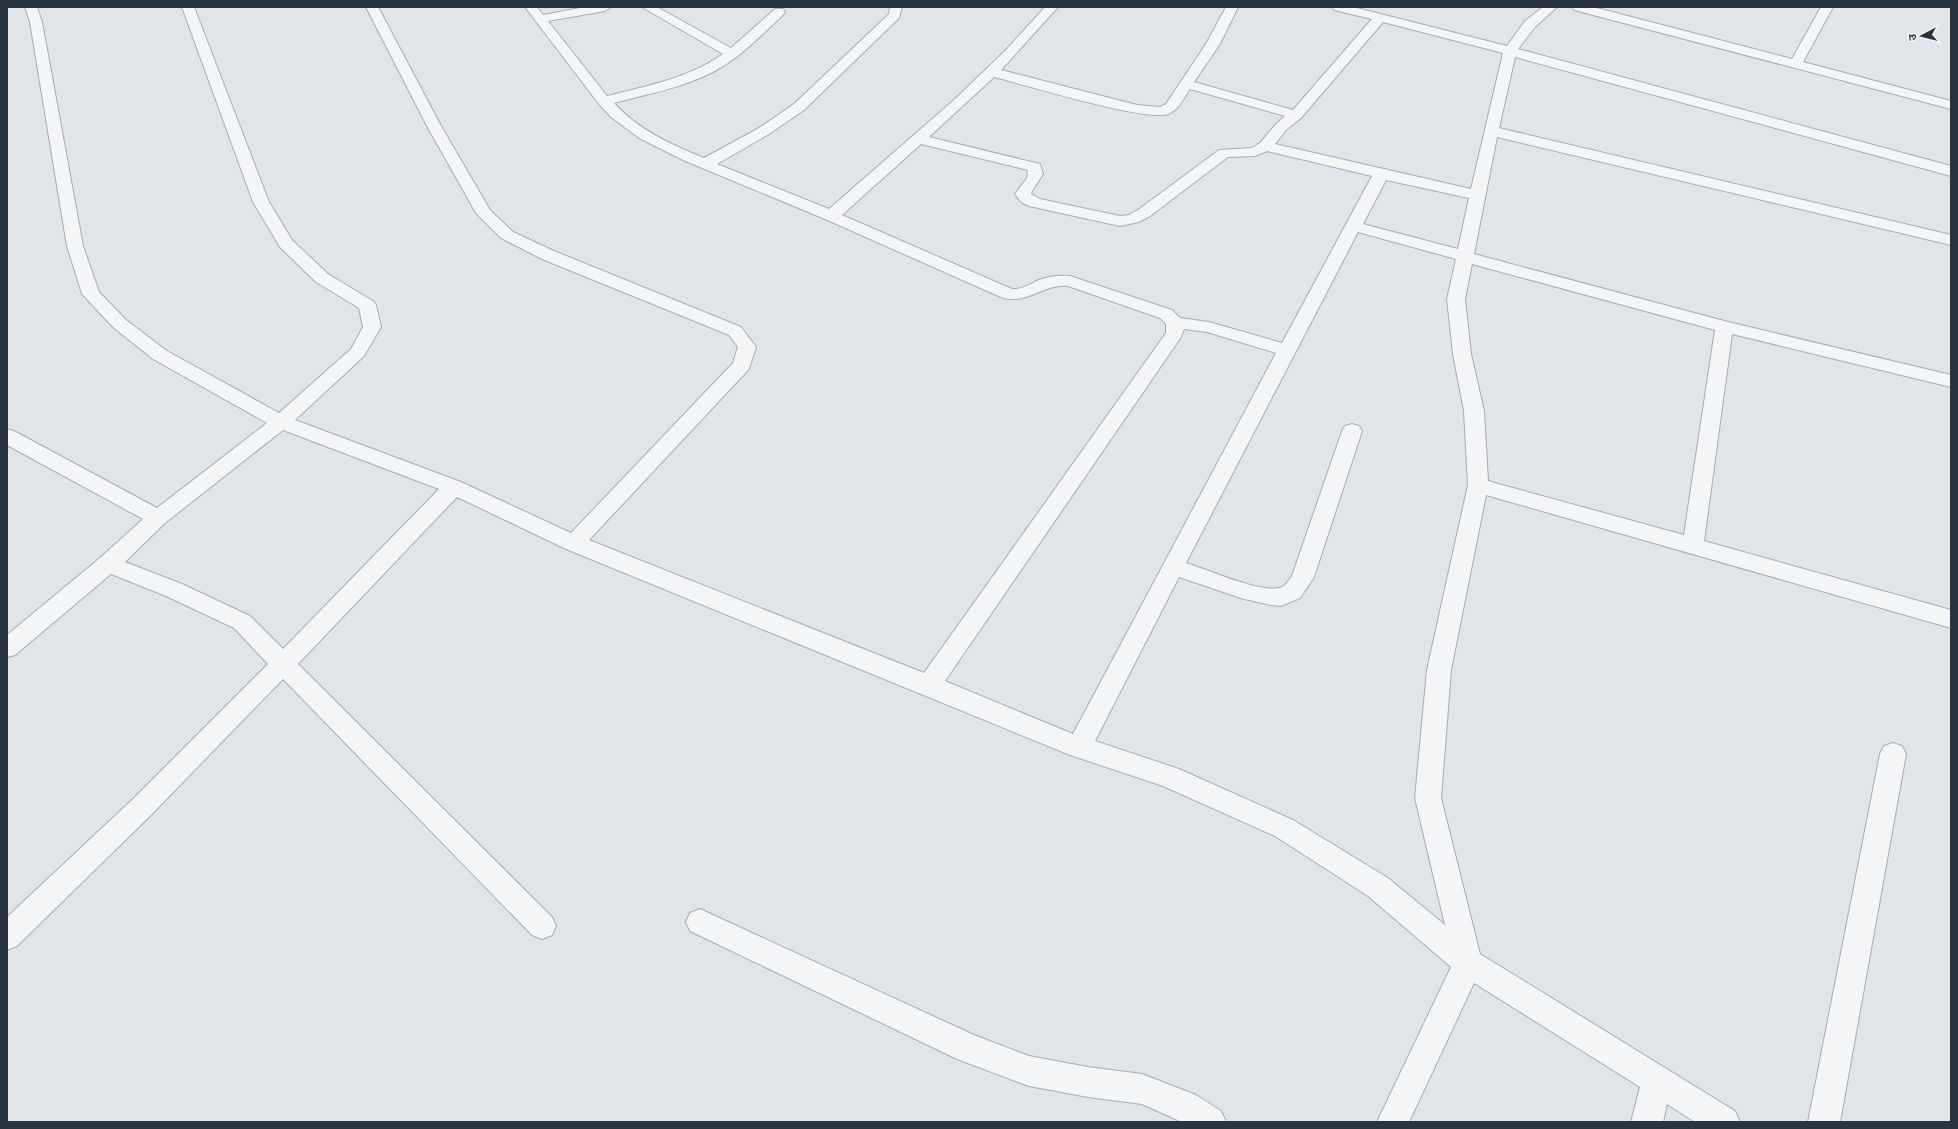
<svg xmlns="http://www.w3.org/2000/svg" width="1958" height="1129" viewBox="0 0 1958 1129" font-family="Rubik,'Noto Sans Devanagari',sans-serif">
<rect width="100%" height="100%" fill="#e1e5e9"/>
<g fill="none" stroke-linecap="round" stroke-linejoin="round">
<defs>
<g id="minor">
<path d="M25 7H37L42 22 83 246 99 292 126 320 167 351 279 413 351 349 363 327 359 308 316 282 280 247 253 202 182 7H194L269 202 292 240 328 274 373 301 376 305 381 327 364 356 295 420 461 482 571 533 733 363 738 347 729 335 542 259 501 238 476 213 427 126 366 7H378L441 126 490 210 513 232 554 251 741 327 756 347 749 369 589 540 924 673 1166 333V324L1160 318 1068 286C1043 284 1029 304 1003 298L825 219 683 160 639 138 611 117 599 104 525 7H537L543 15 585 7H611L605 11 548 21 607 96C647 86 689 78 723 54L642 7H657L731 48 775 9H783L785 12 783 15C761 35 740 58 713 72 682 88 647 94 614 103 637 129 672 145 704 158L759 128 794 104 889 14 890 7H902L899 18 804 110 769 134 717 164 829 209 954 100 1005 51 1045 7H1058L1001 70 1137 105 1160 107 1166 104 1206 44 1226 7H1238L1220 44 1194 82 1293 110 1372 19 1334 10 1332 7H1353L1507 46 1525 21 1543 7H1557L1535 27 1518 49 1951 166V176L1515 57 1499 128 1951 235V245L1497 137 1474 254 1728 322 1951 375V387L1732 334 1704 541 1951 610V628L1486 495 1451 670 1441 798 1480 954 1735 1111 1740 1122H1695L1667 1104 1663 1122H1631L1640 1087 1474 983 1409 1122H1377L1451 967 1368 896 1275 836 1163 786 1070 755 566 549 457 497 298 664 552 917 556 926 552 935 542 939 532 935 283 679 151 815 17 946 7 950V917L133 799 268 664 234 628 166 596 111 574 15 655 7 657V635L100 558 143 519 7 445V429L14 431 157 508 267 423 153 359 114 328 82 294 67 246 30 22ZM1383 22 1503 53 1471 189 1275 144 1286 130 1301 118ZM994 77C1023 84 1146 122 1168 114 1179 110 1183 99 1190 89L1285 116 1276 124 1260 143 1252 148 1219 150 1138 210 1129 215 1120 216 1040 199 1031 194 1032 191 1043 174 1040 164 929 137ZM921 144 1028 170 1027 178 1015 194 1021 202 1029 206 1120 226 1139 222 1150 216 1228 157 1255 156 1267 151 1372 176 1282 343 1209 322 1180 318 1172 310 1070 276C1059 275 1049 276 1039 280 1030 284 1022 290 1012 289L842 215ZM1386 180 1469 198 1458 249 1363 224ZM1358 232 1456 259 1447 299 1453 354 1464 411 1468 485 1427 670 1415 798 1445 925 1388 878 1293 820 1179 769 1095 741 1179 577 1244 599 1271 605 1281 606 1300 598 1314 577 1362 431 1359 426 1352 424 1345 426 1342 431 1292 576C1289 580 1285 587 1279 588 1257 592 1209 570 1186 563ZM1472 264 1715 330 1684 535 1488 481 1484 411 1471 354 1465 299ZM1184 329 1207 332 1276 353 1073 734 945 681 1181 337ZM283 430 439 489 283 649 250 616 182 584 125 562 165 523Z"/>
<polygon points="1572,7 1593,7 1792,59 1821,7 1833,7 1803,62 1951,101 1951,109 1574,10"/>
<polygon points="1893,743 1902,746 1906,754 1840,1122 1808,1122 1880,754 1884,746"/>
<polygon points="700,909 974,1035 1029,1056 1088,1067 1142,1074 1196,1095 1221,1111 1226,1122 1182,1122 1142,1104 1088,1097 1029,1086 957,1059 690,931 686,922 690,913"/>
</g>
</defs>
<use href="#minor" stroke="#a6acb3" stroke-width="2"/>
<use href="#minor" fill="#f4f5f7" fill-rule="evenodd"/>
</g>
<rect width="1958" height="1129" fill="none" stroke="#2a3440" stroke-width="16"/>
<g transform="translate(1922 36) rotate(263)" stroke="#f1f4f7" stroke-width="3" paint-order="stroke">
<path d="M0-3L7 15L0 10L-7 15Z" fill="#2a3440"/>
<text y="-6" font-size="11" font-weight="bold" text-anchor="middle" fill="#2a3440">उ</text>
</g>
</svg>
